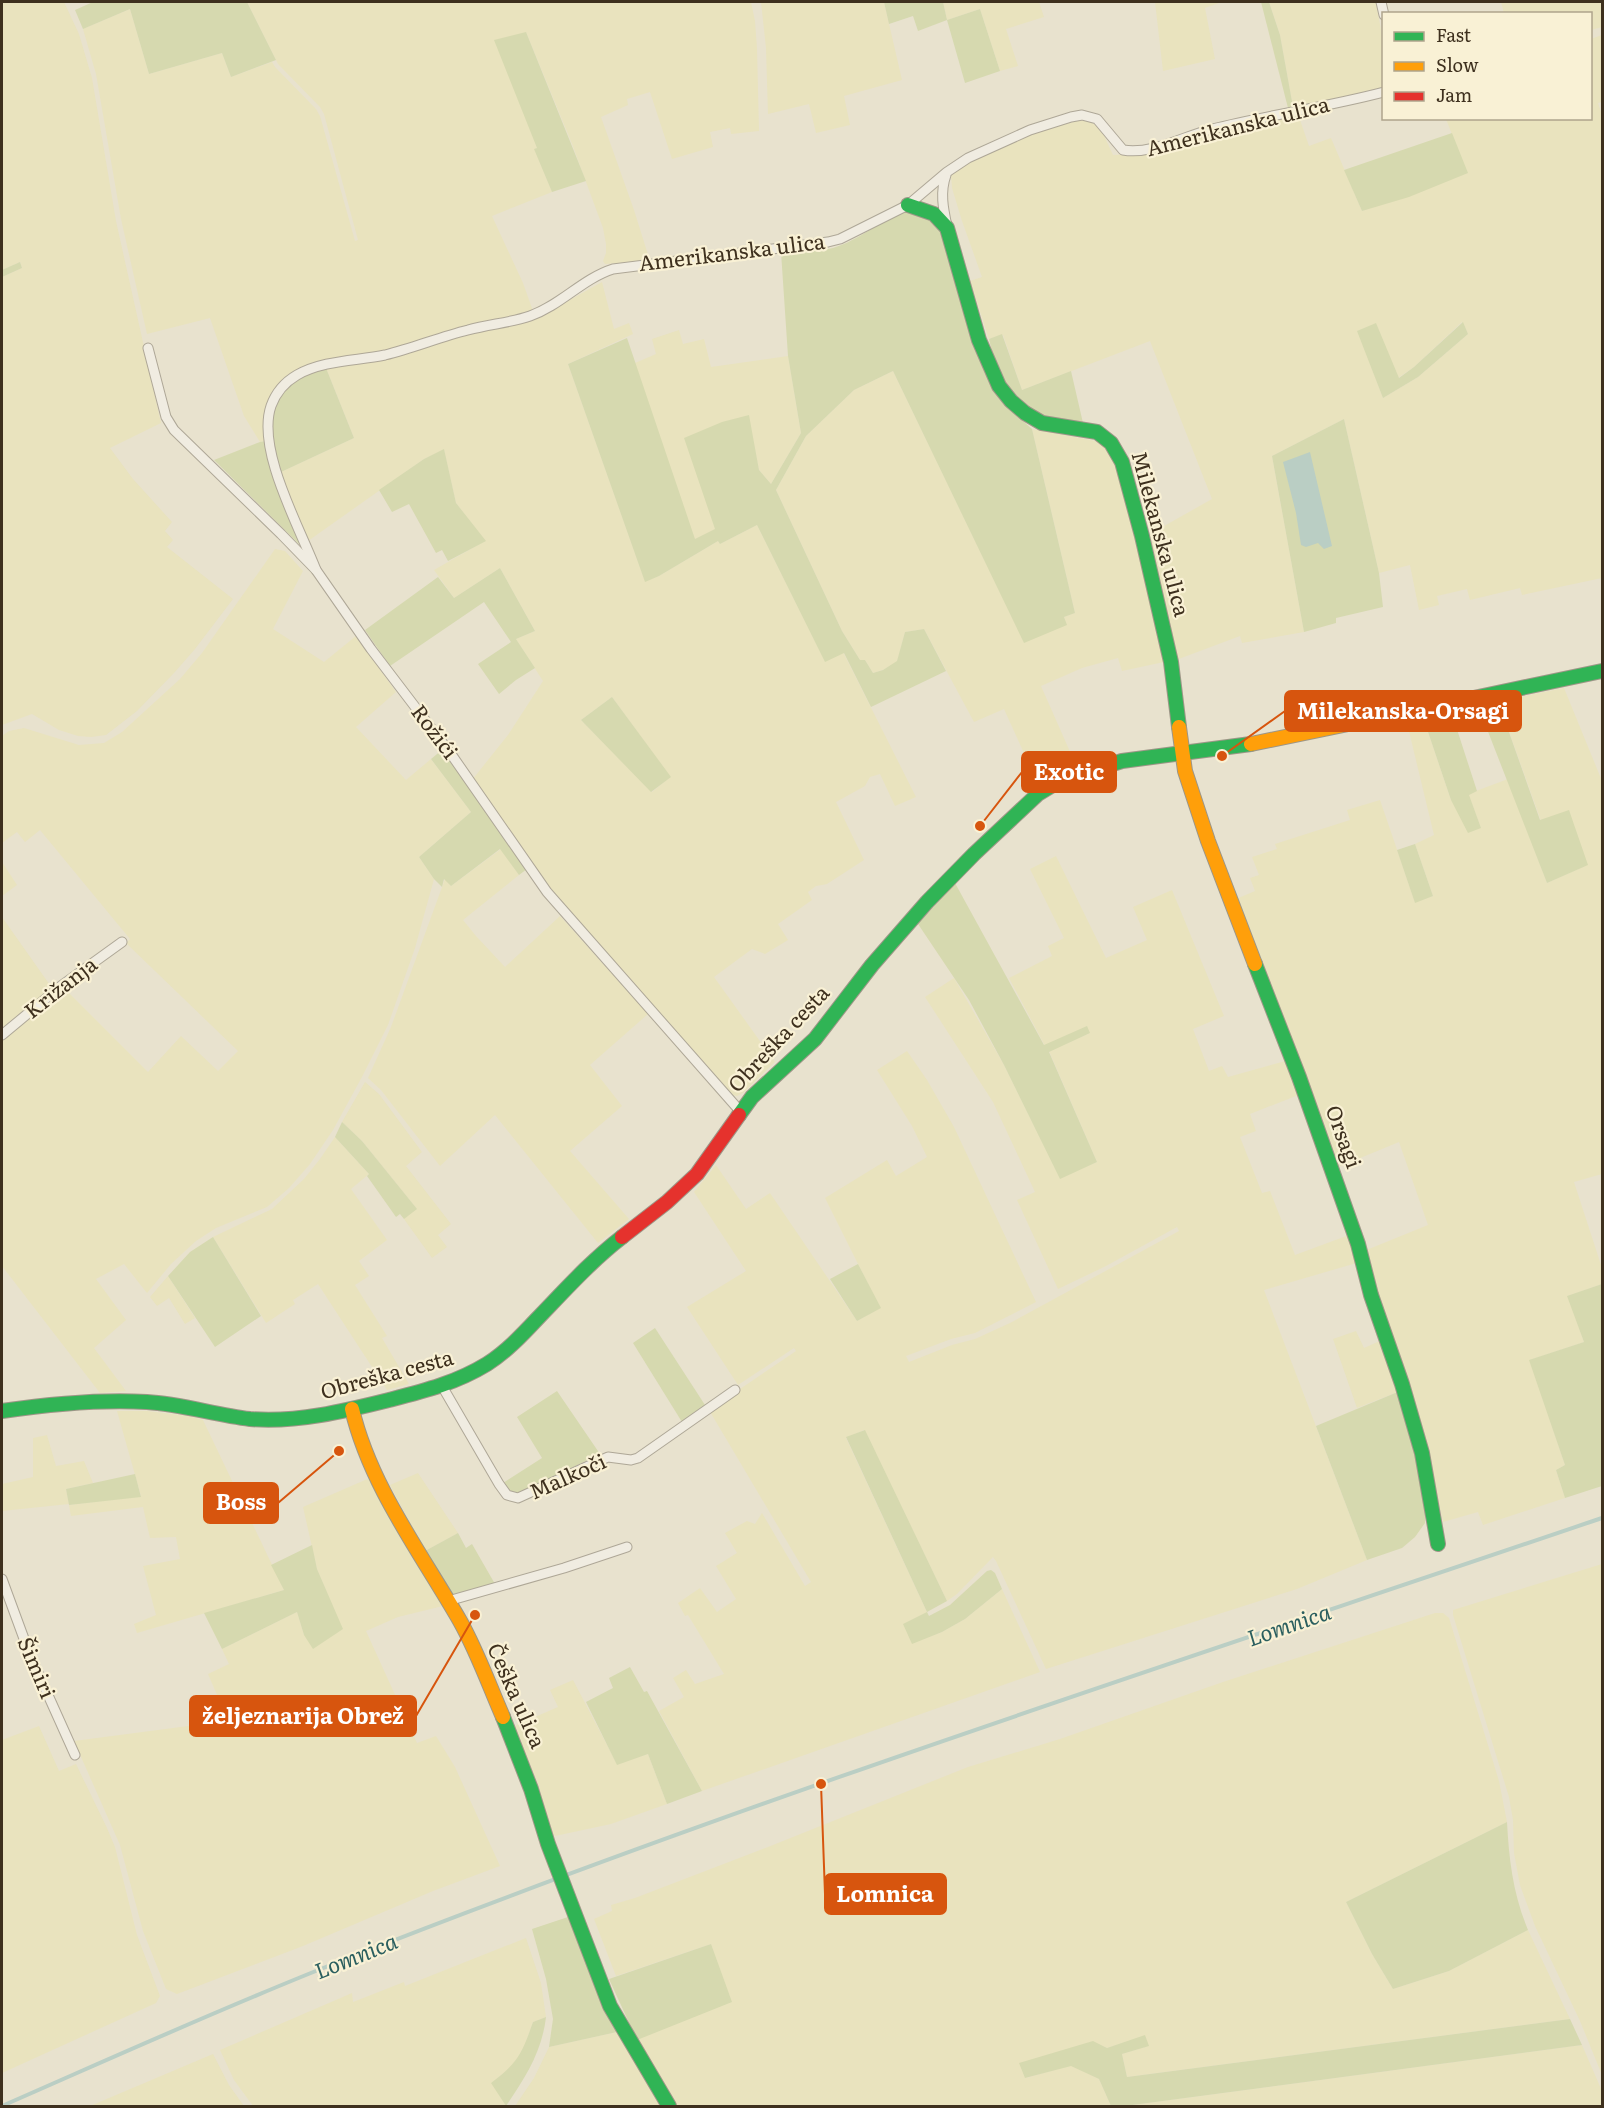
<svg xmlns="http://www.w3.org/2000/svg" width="1604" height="2108" viewBox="0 0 1604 2108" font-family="Literata,serif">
<rect width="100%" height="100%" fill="#e8e2ce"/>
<g fill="#e9e3be" fill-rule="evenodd">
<polygon points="2,2 64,2 79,34 92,78 116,221 161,423 110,448 133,479 172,522 165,531 173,540 167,547 233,599 195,649 174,673 137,711 106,735 91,737 78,736 59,730 32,714 2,725 2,277 22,268 20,262 2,270"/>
<polygon points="247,2 751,2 755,21 757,48 759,131 731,134 730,128 710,132 713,147 672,159 650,92 627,99 628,105 601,117 634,210 650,261 605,264 603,261 606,253 606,244 603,228 572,144 526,32 537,148 535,150 552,192 492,216 523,283 533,311 398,348 295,371 276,387 269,401 266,441 260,442 244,416 210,318 147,334 121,219 96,74 83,29 130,9 149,74 222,53 231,77 272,62 275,67 316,109 320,116 355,241 358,240 324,114 320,107 278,64"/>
<polygon points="761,2 884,2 902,80 844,96 850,125 816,133 809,104 768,114 766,48"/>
<polygon points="943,2 1039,2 1044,17 1006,29 1018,66 1000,71 980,9 947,20"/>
<polygon points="1155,2 1222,2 1205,8 1215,59 1163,71"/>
<polygon points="1269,2 1376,2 1383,41 1383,87 1348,96 1293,107 1280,35"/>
<polygon points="1501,2 1602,2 1602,27 1591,30 1590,14 1504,13"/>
<path d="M1602 35V102L1598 103 1602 115V578L1522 595 1520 588 1470 600 1467 589 1437 596 1439 605 1419 610 1410 565 1379 573 1344 419 1272 456 1304 632 1242 643 1240 636 1176 660 1150 534 1212 499 1150 341 1022 390 1003 335 989 339 970 281 982 277 962 221 952 188 951 175 972 161 1031 134 1080 120 1091 122 1101 129 1113 155 1135 154 1213 133 1298 114 1309 146 1331 138 1362 211 1467 173 1446 119 1590 118 1591 39ZM1462 322 1468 334 1418 377 1383 398 1358 331 1376 324 1398 378 1414 367Z"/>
<path d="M602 282 614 329 629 323 633 334 568 364 645 581 659 576 718 541 720 544 757 525 825 661 843 652 916 797 895 806 880 774 870 777 865 786 836 802 864 860 827 884 816 886 808 892 812 900 778 924 788 940 765 954 752 949 714 977 775 1062 743 1093 737 1096 731 1095 551 891 472 780 508 735 543 681 516 639 535 631 500 568 454 598 434 570 485 541 456 503 444 450 424 459 308 541 291 503 281 472 354 438 326 368 548 312ZM612 697 670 777 652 792 581 720Z"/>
<polygon points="679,330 683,344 704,339 711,367 788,356 801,433 771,484 759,470 748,415 715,530 694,540 635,363 656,354 652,339"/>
<polygon points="893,371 1024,642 1066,624 1064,617 1075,613 1032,429 1101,442 1108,450 1119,468 1164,662 1122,671 1118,658 1082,668 1041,686 1075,763 1037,782 1004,709 974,722 924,629 905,632 897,662 883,670 873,673 865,660 860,660 842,631 776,490 806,436 854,390"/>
<polygon points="275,549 285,551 303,571 273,629 324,662 356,636 396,692 356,727 406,780 431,759 471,812 419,857 434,879 415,948 388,1025 363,1075 333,1130 310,1164 289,1188 267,1207 216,1228 196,1241 171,1264 147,1293 124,1264 96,1279 126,1320 94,1348 126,1391 100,1393 2,1266 2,1039 64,988 148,1072 181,1036 218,1071 238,1051 126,943 130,939 40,830 25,842 17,832 2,843 2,736 9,731 24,728 79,745 104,743 122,732 180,679 202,653"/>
<polygon points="1564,688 1602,781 1602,1174 1574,1182 1602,1268 1602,1284 1568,1296 1584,1342 1530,1360 1565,1465 1556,1470 1565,1498 1483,1525 1478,1512 1443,1522 1431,1470 1364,1251 1428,1225 1399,1142 1336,1168 1236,899 1255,891 1250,878 1259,875 1252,857 1277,849 1275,844 1350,820 1347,810 1380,800 1415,902 1433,896 1415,844 1434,835 1407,723 1424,720 1451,800 1481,828 1468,794 1508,779 1547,883 1587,865 1541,821 1498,701"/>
<polygon points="501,849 519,875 463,920 476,936 505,967 560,916 648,1014 590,1065 622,1106 570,1151 629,1219 598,1243 495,1115 440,1166 381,1090 368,1078 391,1027 445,879 451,886"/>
<polygon points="1056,856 1106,958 1147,940 1133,907 1172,890 1224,1016 1193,1029 1209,1071 1222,1066 1228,1077 1289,1060 1301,1094 1250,1114 1256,1131 1240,1137 1262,1193 1270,1191 1295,1255 1349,1235 1360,1262 1264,1290 1367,1560 1297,1589 1046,1669 996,1561 993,1557 957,1594 947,1601 864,1430 846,1438 927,1612 912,1643 942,1632 965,1619 1002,1589 1040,1672 702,1791 659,1711 684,1697 673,1678 686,1670 695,1684 724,1674 688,1615 685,1616 678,1603 700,1588 717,1612 736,1599 716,1566 737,1553 725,1533 747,1521 755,1524 762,1513 805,1586 811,1582 709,1410 796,1351 794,1348 738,1385 687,1307 746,1271 694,1192 716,1165 746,1209 770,1193 857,1321 880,1308 825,1198 887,1160 896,1176 927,1157 912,1126 877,1070 907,1051 927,1080 954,1127 1036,1302 975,1333 951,1339 906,1356 909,1362 952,1345 975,1339 1010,1323 1179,1231 1177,1227 1106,1266 1058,1289 1017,1200 1035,1192 993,1102 925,997 954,978 1004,1065 1060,1178 1097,1162 1049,1051 1090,1033 1045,1046 1009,978 1052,956 1048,946 1064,938 1030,869"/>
<polygon points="2,862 17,885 2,896"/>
<polygon points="2,917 52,988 2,1030"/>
<polygon points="365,1082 379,1094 422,1152 406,1166 451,1224 438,1235 447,1247 432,1258 404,1219 416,1208 362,1141 342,1122"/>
<polygon points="335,1137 369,1174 351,1189 387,1240 359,1261 369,1276 355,1285 387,1336 382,1338 409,1384 387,1390 318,1284 293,1300 295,1304 266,1323 213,1237 272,1209 304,1179 320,1159"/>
<polygon points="168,1276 195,1318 185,1324 169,1298 157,1306 150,1297"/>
<polygon points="1356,1331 1364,1348 1382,1340 1400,1391 1357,1408 1333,1339"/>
<polygon points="117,1411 147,1411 189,1416 203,1420 284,1590 137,1633 134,1624 156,1615 143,1566 180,1559 176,1537 150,1538 143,1507 71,1516 69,1505 141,1496"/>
<polygon points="47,1435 56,1466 84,1461 93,1483 66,1489 69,1504 2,1511 2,1484 33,1477 33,1438"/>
<polygon points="418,1473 458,1533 425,1551 390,1485"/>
<polygon points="372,1477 411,1553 443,1606 398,1617 366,1631 417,1743 436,1736 455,1767 500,1866 433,1891 303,1946 177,1994 166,1989 143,1931 120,1845 74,1741 211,1723 207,1711 217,1695 208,1674 229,1664 222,1649 297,1612 304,1635 342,1629 317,1569 303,1507"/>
<polygon points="1602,1564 1602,2075 1580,2021 1535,1926 1520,1885 1514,1853 1513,1820 1509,1797 1453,1615 1453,1610"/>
<polygon points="1435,1613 1443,1613 1449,1618 1499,1781 1507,1822 1346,1902 1372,1954 1393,1989 1449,1971 1528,1930 1570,2019 1127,2077 1122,2054 1148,2046 1145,2036 1107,2048 1093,2042 1064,2051 1026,2078 1071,2065 1099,2079 1111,2106 677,2106 637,2040 711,1944 616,1976 594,1919 612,1911 611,1905 635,1898 768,1847 968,1767 1060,1739 1223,1682"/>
<polygon points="573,1680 617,1764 648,1754 667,1804 611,1824 555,1836 550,1830 538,1784 514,1726 558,1707 550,1690"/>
<polygon points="39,1726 59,1771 76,1764 107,1828 115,1847 137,1935 160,1996 156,2003 2,2073 2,1740"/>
<polygon points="526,1938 541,1983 546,2017 533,2022 523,2051 513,2065 492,2083 506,2106 253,2106 234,2080 220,2050 352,1993 353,2002 404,1982 405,1986"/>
<polygon points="617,2032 662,2106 515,2106 534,2078 549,2047"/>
<polygon points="1582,2045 1602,2091 1602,2106 1125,2106"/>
<polygon points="213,2054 229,2085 244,2106 90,2106"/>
</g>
<g fill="#d6d9af">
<polygon points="93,2 247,2 276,60 231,77 222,53 149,74 130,9 83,29 75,10"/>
<polygon points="884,2 943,2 947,20 980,9 1000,71 965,83 947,20 918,31 913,16 889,24"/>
<polygon points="1261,2 1269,2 1280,35 1293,107 1288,108"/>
<polygon points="526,32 586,181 552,192 534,149 537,148 494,40"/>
<polygon points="1452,133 1468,173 1409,197 1362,211 1344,170"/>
<path d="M906 211C924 213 932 221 942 235 957 287 969 345 998 392 1007 407 1019 418 1032 429L1075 613 1064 617 1067 625 1024 643 893 371 854 390 806 436 776 490 842 631 860 660H865L873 673 883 670 897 661 905 632 924 629 946 671 871 707 844 653 825 662 757 525 720 544 718 541 659 576 645 582 568 364 627 338 695 539 715 529 684 438 722 422 749 415 759 470 771 484 801 433 788 356 781 252C797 251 817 252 833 248 860 240 880 220 906 211Z"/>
<polygon points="20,262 22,268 2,277 2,270"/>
<polygon points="1463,322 1468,334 1418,377 1383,398 1357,331 1376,323 1399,378 1414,367"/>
<path d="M1002 334 1022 390 1071 371 1083 423C1073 421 1061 421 1051 419 1013 408 997 375 989 339Z"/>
<path d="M326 368 354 438 281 472C272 438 261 399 299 377 307 373 318 371 326 368Z"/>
<polygon points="1344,419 1379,573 1383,607 1336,618 1336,623 1304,632 1272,456"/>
<polygon points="266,441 302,547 214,460 260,442"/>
<polygon points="444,449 456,503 486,541 448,561 442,550 436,553 409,504 392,512 379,490 424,459"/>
<polygon points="500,568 535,631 516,639 535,668 516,680 499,694 478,664 511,642 484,602 390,666 365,630 438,577 454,598"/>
<polygon points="612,697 671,777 651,792 581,720"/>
<polygon points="1498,701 1540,820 1569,810 1588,865 1547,883 1478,706"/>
<polygon points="1452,714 1477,791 1469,795 1481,828 1468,833 1451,800 1424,720"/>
<polygon points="442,750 527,869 519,875 500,849 451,886 444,879 442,887 434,879 419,857 471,812 431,759"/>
<polygon points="1415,844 1433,896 1415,903 1397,850"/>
<polygon points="955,883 1044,1045 1087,1026 1090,1033 1049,1052 1097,1162 1060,1179 1004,1065 969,1000 918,924"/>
<polygon points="342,1122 362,1141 417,1209 404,1219 400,1214 396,1217 367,1176 369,1174 335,1137"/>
<polygon points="213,1237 261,1316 215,1347 168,1276 190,1252"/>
<polygon points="858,1264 881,1308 857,1321 830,1279"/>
<polygon points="1602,1284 1602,1486 1565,1498 1556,1470 1565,1465 1529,1360 1584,1342 1567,1296"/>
<polygon points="655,1328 705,1405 682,1422 633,1343"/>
<polygon points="557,1391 600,1454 518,1494 510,1491 503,1483 542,1458 517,1417"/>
<polygon points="1400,1391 1419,1456 1425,1506 1425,1523 1415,1537 1402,1548 1367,1560 1316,1426"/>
<polygon points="865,1430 947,1601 927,1612 929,1616 950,1605 987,1571 991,1570 995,1573 1002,1589 965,1619 942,1632 912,1644 903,1624 927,1612 846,1437"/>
<polygon points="135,1474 141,1497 69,1505 66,1489"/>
<polygon points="458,1533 466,1548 472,1544 495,1584 459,1595 452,1595 450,1592 425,1551"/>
<polygon points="312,1545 317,1569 343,1629 313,1649 304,1635 297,1612 222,1649 204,1613 284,1590 271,1565"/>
<polygon points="630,1667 644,1692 647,1691 702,1791 667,1804 648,1754 617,1765 586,1702 613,1688 609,1678"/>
<path d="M1507 1822C1509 1860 1513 1894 1528 1930L1449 1971 1393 1989 1372 1954 1346 1902Z"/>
<polygon points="571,1916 605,2007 617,2032 549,2047 553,2019 546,1979 532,1929"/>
<polygon points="711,1944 732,2002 637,2040 609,1979"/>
<path d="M546 2017C542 2052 525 2078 506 2106L491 2083C519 2062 522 2053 533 2022Z"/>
<polygon points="1570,2019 1582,2045 1125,2106 1111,2106 1099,2079 1071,2066 1025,2078 1019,2063 1093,2041 1107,2048 1145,2035 1149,2046 1122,2054 1127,2077"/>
</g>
<polygon fill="#bacec4" points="1310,452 1332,546 1324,549 1318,543 1306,547 1301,545 1296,513 1283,462"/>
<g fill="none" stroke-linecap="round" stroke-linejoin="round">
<path stroke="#bacec4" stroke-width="4" d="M2 2106C114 2057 226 2006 341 1961 755 1798 1181 1661 1602 1518"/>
<defs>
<g id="street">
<polyline points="1381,2 1384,15"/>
<path d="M946 175C940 192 943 208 947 226"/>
<polyline points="148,348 166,417 174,430 281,534 316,570 371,649 451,754 547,892 740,1111"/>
<path d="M316 570C300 528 256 450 271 406 276 392 285 382 297 375 324 360 356 361 385 355 413 348 440 337 468 330 489 324 510 323 530 316 561 305 582 279 613 269L828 242 840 239 908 205 947 172 968 158 1030 130 1071 117 1082 115 1097 119 1123 150C1152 155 1184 136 1212 129 1269 115 1327 107 1384 92"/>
<polyline points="2,1035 61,986 122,942"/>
<polyline points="442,1386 499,1484 507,1495 518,1498 608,1457 631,1460 638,1458 735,1390"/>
<polyline points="2,1579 30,1655 75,1755"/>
<polyline points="448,1601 564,1568 627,1547"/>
</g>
<g id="fast">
<polyline points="908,205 934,214 947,228 979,340 999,386 1011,401 1025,413 1042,423 1097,432 1111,443 1122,462 1142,536 1171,662 1179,727"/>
<polyline points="1450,703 1602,671"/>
<polyline points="1255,964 1299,1077 1358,1244 1371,1295 1402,1384 1422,1453 1438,1544"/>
<polyline points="739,1115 752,1097 815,1039 872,965 927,902 974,854 1038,794 1061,780 1122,761 1251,744"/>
<path d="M2 1411C50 1404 98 1399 147 1402 182 1404 215 1415 250 1419 296 1423 345 1411 389 1400 424 1391 456 1383 487 1364 506 1352 522 1335 537 1319 565 1290 591 1261 622 1237"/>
<polyline points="503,1717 531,1789 548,1844 610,2006 669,2106"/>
</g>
<g id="slow">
<polyline points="1179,727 1185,771 1208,841 1255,964"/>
<polyline points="1251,744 1450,703"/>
<path d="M352 1409C370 1486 421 1553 460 1621 477 1651 489 1685 503 1717"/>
</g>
<polyline id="jam" points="622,1237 667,1202 697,1174 739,1115"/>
</defs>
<use href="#street" stroke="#aea797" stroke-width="11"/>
<use href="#fast" stroke="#9d9687" stroke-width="16"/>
<use href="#slow" stroke="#9d9687" stroke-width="16"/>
<use href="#jam" stroke="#9d9687" stroke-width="16"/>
<use href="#street" stroke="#f0ece1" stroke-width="9"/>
<use href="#fast" stroke="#30b455" stroke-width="14"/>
<use href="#slow" stroke="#ff9f0a" stroke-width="14"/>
<use href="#jam" stroke="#e5322d" stroke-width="14"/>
</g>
<g text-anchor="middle" stroke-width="4.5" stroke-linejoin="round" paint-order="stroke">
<g font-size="21" fill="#3e301e" stroke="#f9f1d5">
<text transform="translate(1238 127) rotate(-14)" y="7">Amerikanska ulica</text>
<text transform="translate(732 253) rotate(-7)" y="7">Amerikanska ulica</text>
<text transform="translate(1160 534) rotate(75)" y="7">Milekanska ulica</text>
<text transform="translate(434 732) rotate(53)" y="7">Rožići</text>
<text transform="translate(61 988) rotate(-38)" y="7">Križanja</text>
<text transform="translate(779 1039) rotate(-47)" y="7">Obreška cesta</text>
<text transform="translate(1343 1137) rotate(70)" y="7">Orsagi</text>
<text transform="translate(387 1375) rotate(-15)" y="7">Obreška cesta</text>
<text transform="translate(568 1477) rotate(-24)" y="7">Malkoči</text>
<text transform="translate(36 1668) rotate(67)" y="7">Šimiri</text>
<text transform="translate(516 1696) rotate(66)" y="7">Češka ulica</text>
</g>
<g font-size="22" font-style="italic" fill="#2b5f5f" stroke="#f9f1d5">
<text transform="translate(1289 1625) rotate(-19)" y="8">Lomnica</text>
<text transform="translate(356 1956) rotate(-22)" y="8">Lomnica</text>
</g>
</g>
<path fill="none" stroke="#d7550e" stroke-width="2" d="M1222 756L1285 711M980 826L1022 772M339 1451L278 1503M475 1615L416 1716M821 1784L825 1894"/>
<g fill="#d7550e" stroke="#f9f1d5" stroke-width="2">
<circle cx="1222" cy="756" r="6"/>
<circle cx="980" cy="826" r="6"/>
<circle cx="339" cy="1451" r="6"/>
<circle cx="475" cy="1615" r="6"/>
<circle cx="821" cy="1784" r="6"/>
</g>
<g fill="#d7550e" stroke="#d7550e" stroke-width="2">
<rect x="1285" y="691" width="236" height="40" rx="6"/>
<rect x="1022" y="752" width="94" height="40" rx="6"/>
<rect x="204" y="1483" width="74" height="40" rx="6"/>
<rect x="190" y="1696" width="226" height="40" rx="6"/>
<rect x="825" y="1874" width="121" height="40" rx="6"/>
</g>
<g font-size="22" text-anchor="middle" font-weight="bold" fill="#fff">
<text x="1403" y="719">Milekanska-Orsagi</text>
<text x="1069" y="780">Exotic</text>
<text x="241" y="1510">Boss</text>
<text x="303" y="1724">željeznarija Obrež</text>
<text x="885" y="1902">Lomnica</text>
</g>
<rect width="1604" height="2108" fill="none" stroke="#3e301e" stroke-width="6"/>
<rect x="1382" y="12" width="210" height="108" fill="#f9f1d5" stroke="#aea48c" stroke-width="1.5"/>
<rect x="1394" y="32" width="30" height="9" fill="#30b455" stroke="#aea48c" stroke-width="1.5"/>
<text x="1436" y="42" font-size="18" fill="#3e301e">Fast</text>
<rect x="1394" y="62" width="30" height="9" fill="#ff9f0a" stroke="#aea48c" stroke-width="1.5"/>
<text x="1436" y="72" font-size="18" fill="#3e301e">Slow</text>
<rect x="1394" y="92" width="30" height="9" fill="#e5322d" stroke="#aea48c" stroke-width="1.5"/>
<text x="1436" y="102" font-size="18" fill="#3e301e">Jam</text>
</svg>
